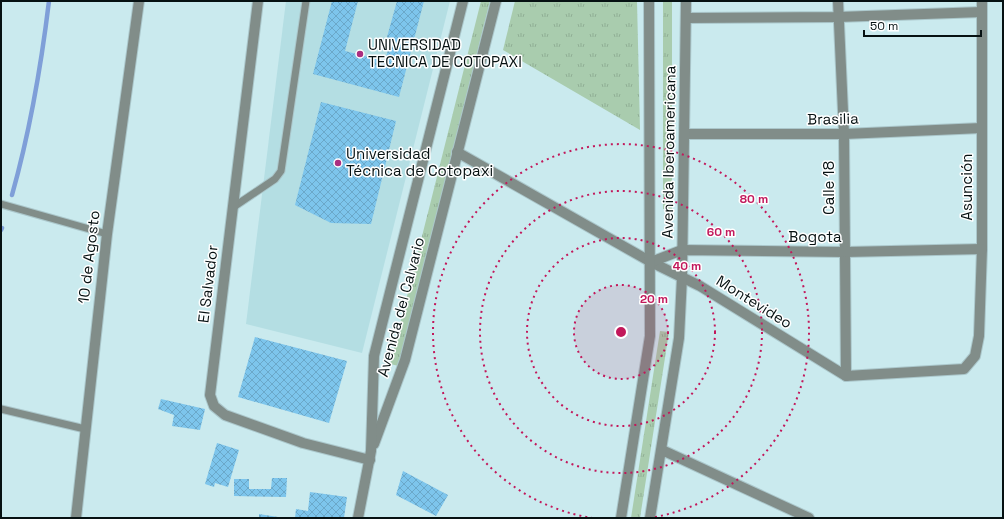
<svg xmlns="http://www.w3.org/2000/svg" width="1004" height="519" viewBox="0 0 1004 519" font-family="'Space Grotesk',sans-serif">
<defs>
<pattern id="grass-tufts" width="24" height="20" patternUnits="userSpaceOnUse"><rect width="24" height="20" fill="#a9ccae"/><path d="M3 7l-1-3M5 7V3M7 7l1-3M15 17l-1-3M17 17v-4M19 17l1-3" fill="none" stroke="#90ae95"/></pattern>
<pattern id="building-cross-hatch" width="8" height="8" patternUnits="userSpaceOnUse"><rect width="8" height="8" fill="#7dc5ec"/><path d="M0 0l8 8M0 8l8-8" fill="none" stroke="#6ba8c9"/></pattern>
</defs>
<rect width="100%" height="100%" fill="#caeaee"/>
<polygon fill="#b4dee3" points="286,1 450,1 362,353 246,324"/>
<g fill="url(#grass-tufts)">
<polygon points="481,1 490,1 399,366 390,364"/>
<polygon points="515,1 637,1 640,130 503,50"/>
<polygon points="663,1 672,1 672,210 663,209"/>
<polygon points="660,331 669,332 640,518 631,518"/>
</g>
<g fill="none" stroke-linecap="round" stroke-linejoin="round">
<g stroke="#7f9fd8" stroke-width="4.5">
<path d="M12 195C30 131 41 67 49 1"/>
<polyline points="1,230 2,228"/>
</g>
</g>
<g fill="url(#building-cross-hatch)">
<polygon points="332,1 358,1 345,51 385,61 391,39 387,37 397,1 424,1 399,97 313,74"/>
<polygon points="321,102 396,121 371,224 331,223 295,205"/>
<polygon points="255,337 347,361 329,423 238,397"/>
<polygon points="161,399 205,409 200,430 172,426 174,415 158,409"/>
<polygon points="217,443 239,450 228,487 215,483 214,487 205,484"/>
<polygon points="403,471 448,495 436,516 396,495"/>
<polygon points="272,478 287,478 286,497 234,496 234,479 249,479 249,489 271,489"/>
<polygon points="310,492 347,497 344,518 295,518 296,509 308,511"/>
<polygon points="259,514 278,517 278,518 259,518"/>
</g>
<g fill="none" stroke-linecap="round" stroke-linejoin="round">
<defs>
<g id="service">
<polyline points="1,204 107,234"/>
<polyline points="232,208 275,179 281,171 306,1"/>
<polyline points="1,409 85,429"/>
</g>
<g id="minor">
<polyline points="258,1 210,395 214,406 225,415 303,443 370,460"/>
<polyline points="838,1 844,134 846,376"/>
<polyline points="686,18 838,17 982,12"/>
<polyline points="685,134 844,134 982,128"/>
<polyline points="457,152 651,262 700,286 846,376 964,369 975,356 979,336 982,249 982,1"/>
<polyline points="651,262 682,250 845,252 982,249"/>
<polyline points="374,444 405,360 496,1"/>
<polyline points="662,450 809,518"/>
<polyline points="76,518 107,234 139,1"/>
<polyline points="358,518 371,451 374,356 463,1"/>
</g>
<g id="tertiary">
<polyline points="621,518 650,336 649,1"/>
<polyline points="650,518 679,338 682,277 686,1"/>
</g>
</defs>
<use href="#service" stroke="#abc7cb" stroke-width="9"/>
<use href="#minor" stroke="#abc7cb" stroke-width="12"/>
<use href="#tertiary" stroke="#abc7cb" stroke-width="12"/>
<use href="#service" stroke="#818d89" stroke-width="7"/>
<use href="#minor" stroke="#818d89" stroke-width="10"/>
<use href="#tertiary" stroke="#818d89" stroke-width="10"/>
</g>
<circle cx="621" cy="332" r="47" fill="#c2185b" fill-opacity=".12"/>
<g fill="none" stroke="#c2185b" stroke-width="2" stroke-dasharray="2 4">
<circle cx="621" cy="332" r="47"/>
<circle cx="621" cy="332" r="94"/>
<circle cx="621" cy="332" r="141"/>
<path d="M593 518A188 188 0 1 1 649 518"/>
</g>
<g fill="#ab2e7f" stroke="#fff" stroke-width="1.5">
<circle cx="360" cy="54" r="4"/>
<circle cx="338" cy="163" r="4"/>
</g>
<g text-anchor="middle" stroke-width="3" stroke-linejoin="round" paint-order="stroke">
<g font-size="15" fill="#061112" stroke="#fff" text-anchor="start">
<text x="368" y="50">UNIVERSIDAD<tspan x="368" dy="17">TECNICA DE COTOPAXI</tspan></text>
<text x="346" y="159">Universidad<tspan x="346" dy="17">Técnica de Cotopaxi</tspan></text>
</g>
<g font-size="15" fill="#061112" stroke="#fff">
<text transform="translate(833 119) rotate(-1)" y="5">Brasilia</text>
<text transform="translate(669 152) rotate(-89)" y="5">Avenida Iberoamericana</text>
<text transform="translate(967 187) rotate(-90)" y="5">Asunción</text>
<text transform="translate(829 188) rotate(-90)" y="5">Calle 18</text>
<text x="815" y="242">Bogota</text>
<text transform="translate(89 257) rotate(-83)" y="5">10 de Agosto</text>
<text transform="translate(208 284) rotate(-83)" y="5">El Salvador</text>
<text transform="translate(754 302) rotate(32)" y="5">Montevideo</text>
<text transform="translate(401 307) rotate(-75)" y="5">Avenida del Calvario</text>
</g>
</g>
<circle cx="621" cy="332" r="6" fill="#c2185b" stroke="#fff" stroke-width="2"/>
<g font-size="12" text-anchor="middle" font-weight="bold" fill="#c2185b" stroke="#fff" stroke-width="3" stroke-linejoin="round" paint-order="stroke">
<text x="754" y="203">80 m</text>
<text x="721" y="236">60 m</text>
<text x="687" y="270">40 m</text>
<text x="654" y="303">20 m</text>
</g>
<rect width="1004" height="519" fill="none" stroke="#061112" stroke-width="4"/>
<path d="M864 30v6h117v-6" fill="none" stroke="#061112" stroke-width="2"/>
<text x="870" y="30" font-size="12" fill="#061112" stroke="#ffffff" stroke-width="3" paint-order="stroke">50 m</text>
</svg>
